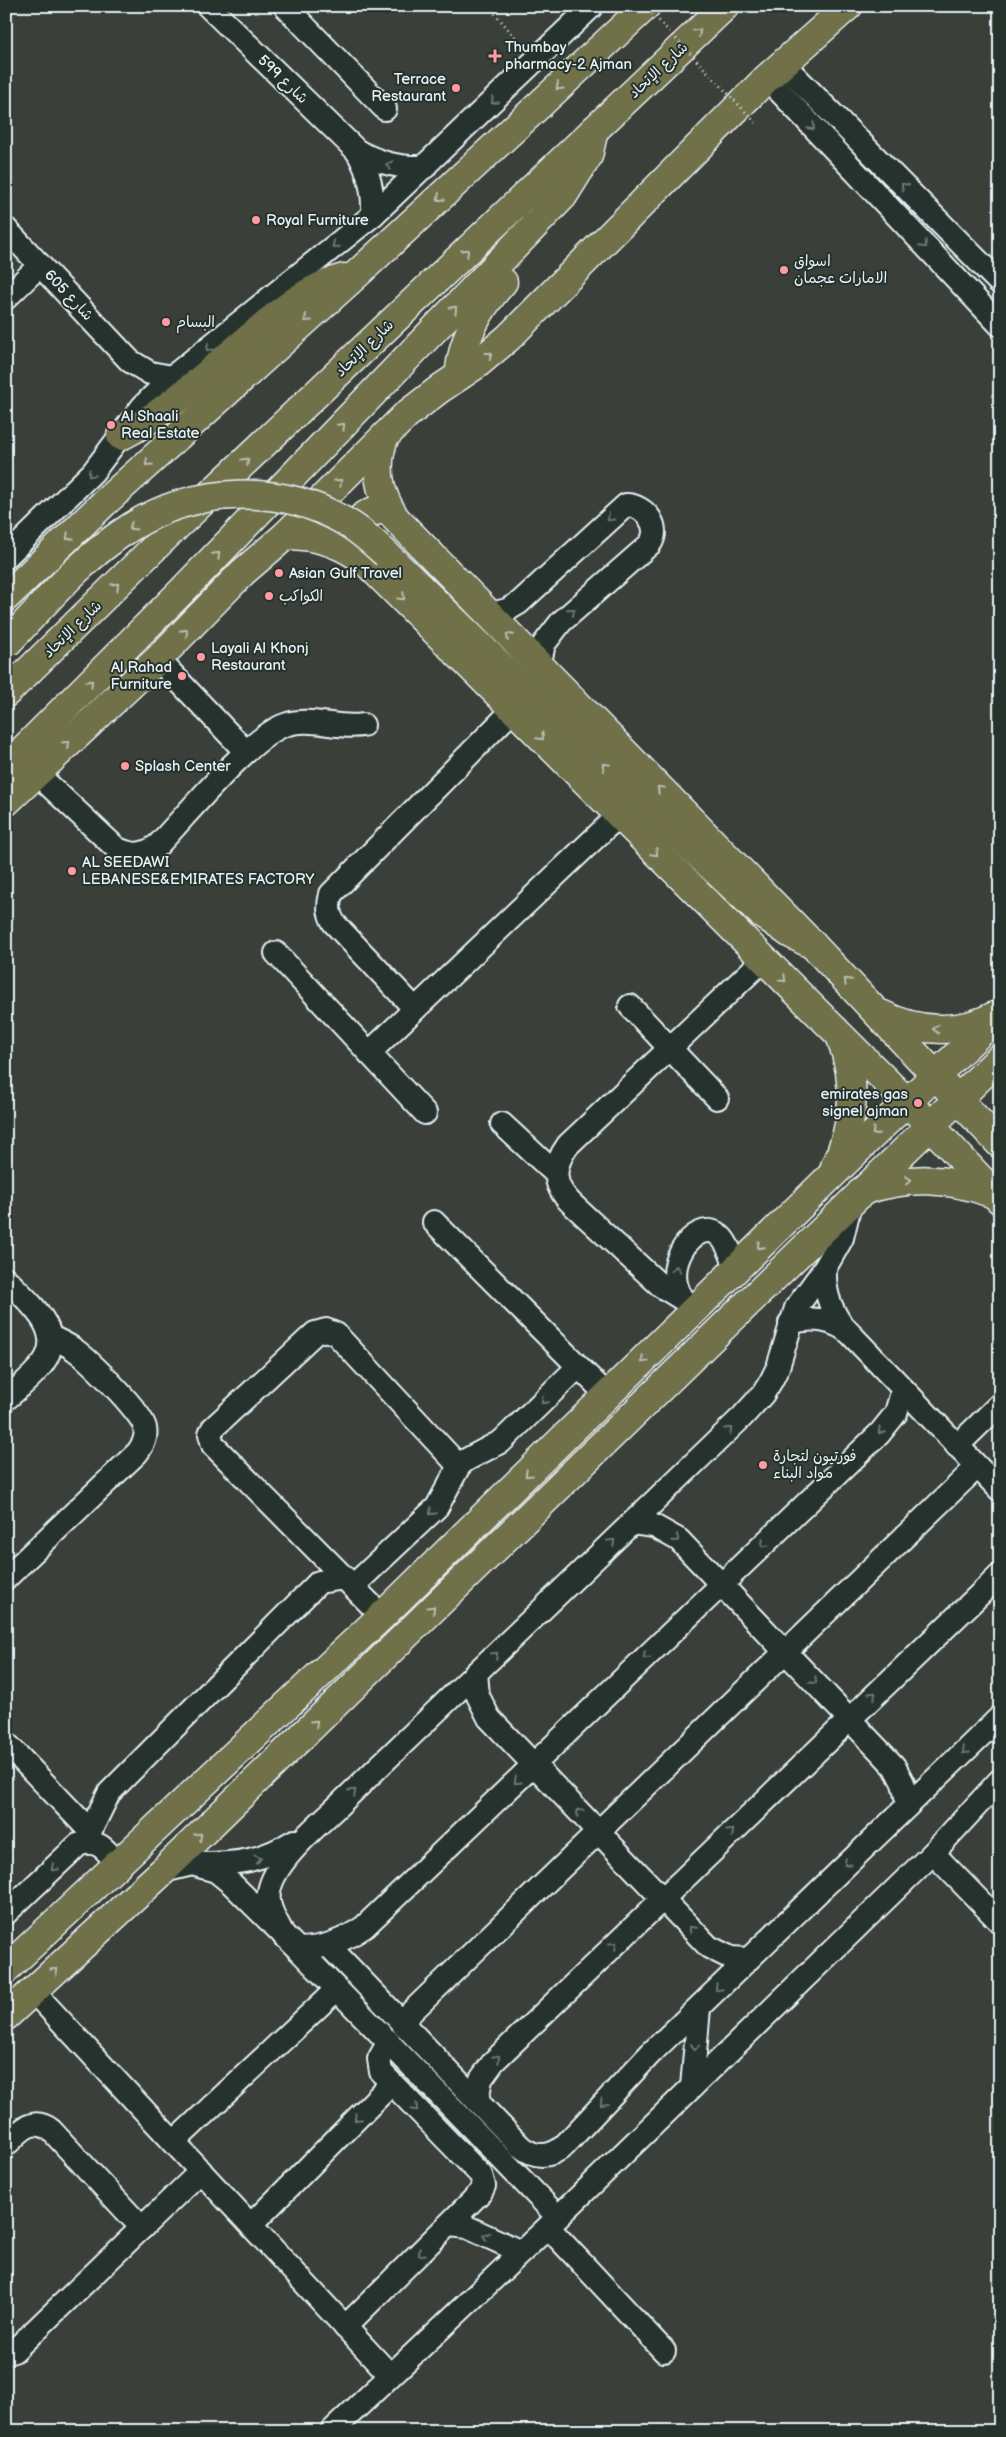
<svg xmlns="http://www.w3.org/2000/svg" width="1006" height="2437" viewBox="0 0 1006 2437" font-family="'Balsamiq Sans','Playpen Sans Arabic',sans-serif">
<rect width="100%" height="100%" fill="#3a3f39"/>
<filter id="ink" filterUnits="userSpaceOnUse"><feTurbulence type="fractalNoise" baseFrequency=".02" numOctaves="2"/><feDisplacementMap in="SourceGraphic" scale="10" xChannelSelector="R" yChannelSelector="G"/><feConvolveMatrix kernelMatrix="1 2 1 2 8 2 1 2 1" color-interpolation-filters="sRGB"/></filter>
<g filter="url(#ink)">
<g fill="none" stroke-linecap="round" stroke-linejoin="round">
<defs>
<g id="minor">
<path d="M208 6 357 151C379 163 399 168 425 167"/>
<polyline points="285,6 385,109"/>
<polyline points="783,64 1000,283"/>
<polyline points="767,78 1000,325"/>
<path d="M357 151C369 172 374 191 373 215"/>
<polyline points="6,229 130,361 150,373 172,377"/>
<polyline points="6,298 40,265"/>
<polyline points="6,557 93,472 142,407 172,377 373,215 592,6"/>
<path d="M487 615 507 610 519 603 626 505C645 505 662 527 650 544L561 622 544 644 539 666"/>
<polyline points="158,659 246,752"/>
<path d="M36 773 116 848C131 856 144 856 158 845 186 816 253 733 288 724 310 717 338 729 363 725"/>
<polyline points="276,953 425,1113"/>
<polyline points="630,1006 717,1098"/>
<path d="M415 1009 334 923C328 913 328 906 331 894L514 709"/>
<polyline points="369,1053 618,816"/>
<polyline points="502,1124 555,1173"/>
<polyline points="434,1222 608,1396"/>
<path d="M825 1268C824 1290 829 1306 841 1324L1000 1490"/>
<path d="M6 1279C27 1301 67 1331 43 1363 33 1377 18 1388 6 1399"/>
<path d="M682 1299 661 1286 572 1204C552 1185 552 1167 568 1145L763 960"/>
<path d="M687 1303C655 1273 695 1215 719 1235 728 1242 732 1258 737 1269"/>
<path d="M790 1323C810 1317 829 1318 847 1331"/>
<polyline points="957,1446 1000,1404"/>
<polyline points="632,1523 654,1526 679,1540 894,1766 903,1783 908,1805"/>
<path d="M6 1578 137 1453C143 1445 147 1438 145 1428 143 1413 89 1360 75 1350 67 1344 59 1341 51 1337"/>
<polyline points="353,1586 437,1507 459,1466 466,1460 502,1441 578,1367"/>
<polyline points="382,1616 213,1445 210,1434 213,1428 315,1333 326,1330 336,1334 459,1466"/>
<polyline points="476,1673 478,1696 489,1718 709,1947 731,1958 748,1959"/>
<polyline points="6,1743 90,1831"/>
<polyline points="85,1842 109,1793 319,1582 345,1578"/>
<polyline points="933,1853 1000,1922"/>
<path d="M201 1864C238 1864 262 1861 294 1841"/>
<polyline points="163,1871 192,1864 216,1871 232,1884 298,1949 558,2217"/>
<path d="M6 1913 78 1845C98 1837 107 1851 118 1865"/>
<path d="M284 1936C279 1925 270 1913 269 1901 264 1868 319 1825 341 1803L742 1417 763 1394 771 1381 778 1367 796 1308 825 1268 842 1238 851 1201"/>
<path d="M328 1945 520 2146C534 2158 550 2158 564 2146L651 2053 1000 1717"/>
<path d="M298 1949C323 1949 343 1941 364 1927L880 1433 896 1413 903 1389"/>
<polyline points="33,1991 390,2375"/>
<polyline points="401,2022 977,1467"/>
<polyline points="692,2087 699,2008"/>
<polyline points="477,2101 481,2079 494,2061 1000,1575"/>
<polyline points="174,2142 337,1989"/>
<path d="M6 2145C20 2131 32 2116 51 2130L142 2228"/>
<polyline points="251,2225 391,2084"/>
<polyline points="450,2225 467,2227 521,2252"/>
<polyline points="548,2227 664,2351"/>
<polyline points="345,2327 481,2192 484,2186 481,2175 381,2072 379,2059 389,2041"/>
<polyline points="6,2353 14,2351 20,2345 201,2171"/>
<polyline points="332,2431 548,2227 933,1853 1000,1780"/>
</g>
<g id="major">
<path d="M459 376C463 337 477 311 503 282"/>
<path d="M384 438C374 467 378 493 396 519L813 945 1000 1144"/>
<path d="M286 535C317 535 343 543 367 563L930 1125 1000 1200"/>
<path d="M347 549C348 525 365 509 389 509"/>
<polyline points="6,767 182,591 563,196 588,156 594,130"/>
<polyline points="6,802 158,659 243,572 286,535 406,415 441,388 477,364 508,338 767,78 848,6"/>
<path d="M881 1014C916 1032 959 1035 994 1016"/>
<path d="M835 1166C855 1125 857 1081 841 1038"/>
<path d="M862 1191C907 1176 947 1177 991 1193"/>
<polyline points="6,1969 382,1616 883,1125 1000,1014"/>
<polyline points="6,2016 163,1871 1000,1058"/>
</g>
<g id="highway">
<path d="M121 436C170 411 211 369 254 334 282 310 307 288 344 278"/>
<polyline points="386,554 558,722 760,912 791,934 813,945"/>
<polyline points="6,597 104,503 357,274 646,6"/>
<polyline points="6,693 160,542 725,6"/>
</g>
</defs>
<use href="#minor" stroke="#e8f1f8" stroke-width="26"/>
<use href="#major" stroke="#e8f1f8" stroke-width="31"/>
<use href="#highway" stroke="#e8f1f8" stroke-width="31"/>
<polyline stroke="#e8f1f8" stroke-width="3" stroke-dasharray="1 4" stroke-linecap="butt" points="488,6 522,45"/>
<use href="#minor" stroke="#26332d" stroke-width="22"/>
<use href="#major" stroke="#6f714a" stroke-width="28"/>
<use href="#highway" stroke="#6f714a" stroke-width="28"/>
<defs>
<path id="highway-bridge" d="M6 644C45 603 83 557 131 527 194 487 280 483 344 521 360 530 373 542 386 554"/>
</defs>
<use href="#highway-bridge" stroke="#e8f1f8" stroke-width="31" stroke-linecap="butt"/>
<polyline stroke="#e8f1f8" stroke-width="3" stroke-dasharray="1 4" stroke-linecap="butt" points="645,6 756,123"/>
<use href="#highway-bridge" stroke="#6f714a" stroke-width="28"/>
</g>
<defs><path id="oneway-chevron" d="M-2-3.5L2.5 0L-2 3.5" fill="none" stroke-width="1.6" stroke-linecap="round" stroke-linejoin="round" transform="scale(1.25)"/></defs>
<g stroke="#b8beb2">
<use href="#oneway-chevron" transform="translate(698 32) rotate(-43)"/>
<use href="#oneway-chevron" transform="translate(559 87) rotate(137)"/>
<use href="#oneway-chevron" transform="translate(440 198) rotate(137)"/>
<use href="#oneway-chevron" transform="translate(466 252) rotate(-44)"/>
<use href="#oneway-chevron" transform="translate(454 309) rotate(-46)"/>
<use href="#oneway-chevron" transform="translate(307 319) rotate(138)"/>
<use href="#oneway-chevron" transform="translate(489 355) rotate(-38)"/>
<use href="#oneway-chevron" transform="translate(342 426) rotate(-46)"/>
<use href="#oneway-chevron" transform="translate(246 461) rotate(-44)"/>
<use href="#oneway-chevron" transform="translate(148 463) rotate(138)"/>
<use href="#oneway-chevron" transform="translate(339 482) rotate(-45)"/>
<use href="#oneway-chevron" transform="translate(132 527) rotate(148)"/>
<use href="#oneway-chevron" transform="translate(69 537) rotate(136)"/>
<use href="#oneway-chevron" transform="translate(217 555) rotate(-46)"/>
<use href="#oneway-chevron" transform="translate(116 586) rotate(-44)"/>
<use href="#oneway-chevron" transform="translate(402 597) rotate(44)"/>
<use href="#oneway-chevron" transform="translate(185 632) rotate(-46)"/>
<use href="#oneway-chevron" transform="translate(509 636) rotate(-135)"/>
<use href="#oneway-chevron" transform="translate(90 683) rotate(-45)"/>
<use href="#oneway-chevron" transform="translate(541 737) rotate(46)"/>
<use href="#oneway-chevron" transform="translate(67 744) rotate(-43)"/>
<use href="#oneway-chevron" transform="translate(605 766) rotate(-137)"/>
<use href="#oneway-chevron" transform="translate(660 789) rotate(-135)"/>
<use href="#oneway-chevron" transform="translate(655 853) rotate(45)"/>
<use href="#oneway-chevron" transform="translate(783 979) rotate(45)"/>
<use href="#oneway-chevron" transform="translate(847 981) rotate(-133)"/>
<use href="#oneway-chevron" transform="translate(936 1029) rotate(-178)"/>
<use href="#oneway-chevron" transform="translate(875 1132) rotate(136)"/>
<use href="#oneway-chevron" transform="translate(908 1180) rotate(-6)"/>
<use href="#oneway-chevron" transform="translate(760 1246) rotate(135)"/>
<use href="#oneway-chevron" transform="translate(644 1360) rotate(135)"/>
<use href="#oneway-chevron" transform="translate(528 1474) rotate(136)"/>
<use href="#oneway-chevron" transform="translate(432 1609) rotate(-44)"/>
<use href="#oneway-chevron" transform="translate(315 1723) rotate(-44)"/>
<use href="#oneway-chevron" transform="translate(199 1836) rotate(-44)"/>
<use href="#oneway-chevron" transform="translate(55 1971) rotate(-43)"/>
</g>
<g stroke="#6a7674">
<use href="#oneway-chevron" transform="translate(494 101) rotate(136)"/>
<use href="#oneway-chevron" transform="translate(812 127) rotate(47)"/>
<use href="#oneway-chevron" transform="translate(389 165) rotate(-167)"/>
<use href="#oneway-chevron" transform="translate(904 186) rotate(-135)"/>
<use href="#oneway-chevron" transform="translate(335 245) rotate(141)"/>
<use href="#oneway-chevron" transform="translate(924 245) rotate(47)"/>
<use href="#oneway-chevron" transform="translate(209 348) rotate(141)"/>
<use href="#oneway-chevron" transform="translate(91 474) rotate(134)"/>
<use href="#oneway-chevron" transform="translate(610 518) rotate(137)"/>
<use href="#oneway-chevron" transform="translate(572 611) rotate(-41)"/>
<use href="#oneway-chevron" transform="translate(676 1269) rotate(-86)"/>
<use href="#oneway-chevron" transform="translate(544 1401) rotate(135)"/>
<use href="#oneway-chevron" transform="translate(729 1430) rotate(-44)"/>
<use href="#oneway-chevron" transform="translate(881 1431) rotate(135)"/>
<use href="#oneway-chevron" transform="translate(432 1512) rotate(135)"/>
<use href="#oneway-chevron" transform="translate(676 1539) rotate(40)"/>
<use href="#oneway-chevron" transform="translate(612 1542) rotate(-44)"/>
<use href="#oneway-chevron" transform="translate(764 1544) rotate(136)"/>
<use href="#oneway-chevron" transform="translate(495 1655) rotate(-44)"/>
<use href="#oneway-chevron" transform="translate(646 1656) rotate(137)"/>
<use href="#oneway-chevron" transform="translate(814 1681) rotate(46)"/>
<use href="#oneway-chevron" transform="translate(873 1695) rotate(-43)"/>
<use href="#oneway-chevron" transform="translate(965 1751) rotate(136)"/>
<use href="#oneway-chevron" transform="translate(517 1781) rotate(136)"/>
<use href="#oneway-chevron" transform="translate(353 1792) rotate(-44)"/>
<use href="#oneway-chevron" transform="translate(579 1812) rotate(-134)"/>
<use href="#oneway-chevron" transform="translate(731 1832) rotate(-44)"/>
<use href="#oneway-chevron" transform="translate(258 1859) rotate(-15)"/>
<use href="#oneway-chevron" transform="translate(847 1863) rotate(136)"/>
<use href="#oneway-chevron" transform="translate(54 1868) rotate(137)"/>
<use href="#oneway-chevron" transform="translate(692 1929) rotate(-133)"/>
<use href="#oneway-chevron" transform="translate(614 1945) rotate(-44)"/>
<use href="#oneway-chevron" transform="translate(718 1988) rotate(135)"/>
<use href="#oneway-chevron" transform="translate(695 2047) rotate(95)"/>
<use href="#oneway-chevron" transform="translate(497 2058) rotate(-45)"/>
<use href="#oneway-chevron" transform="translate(603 2103) rotate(132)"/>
<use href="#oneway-chevron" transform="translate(415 2108) rotate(46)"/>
<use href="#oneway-chevron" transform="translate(357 2118) rotate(135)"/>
<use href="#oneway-chevron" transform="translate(486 2236) rotate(-155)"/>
<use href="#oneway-chevron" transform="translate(421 2253) rotate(136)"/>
</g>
</g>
<g fill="#ff9aa2" stroke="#26332d" stroke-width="2">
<path d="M492.5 48.5h5v5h5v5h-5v5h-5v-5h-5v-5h5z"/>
<circle cx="456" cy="88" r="5"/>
<circle cx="256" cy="220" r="5"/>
<circle cx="784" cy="270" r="5"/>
<circle cx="166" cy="322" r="5"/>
<circle cx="111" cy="425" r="5"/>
<circle cx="279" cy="573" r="5"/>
<circle cx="269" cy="596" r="5"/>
<circle cx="201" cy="657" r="5"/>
<circle cx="182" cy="676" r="5"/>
<circle cx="125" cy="766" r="5"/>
<circle cx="72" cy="871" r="5"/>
<circle cx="918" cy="1103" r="5"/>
<circle cx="763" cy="1465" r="5"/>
</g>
<g text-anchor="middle" stroke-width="4" stroke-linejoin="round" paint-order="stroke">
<g font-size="15" fill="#e8f1f8" stroke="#26332d" text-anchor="start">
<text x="505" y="52">Thumbay<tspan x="505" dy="17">pharmacy-2 Ajman</tspan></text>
<text x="446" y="84" text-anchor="end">Terrace<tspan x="446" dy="17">Restaurant</tspan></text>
<text x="266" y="225">Royal Furniture</text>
<text x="794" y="266">اسواق<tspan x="794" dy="17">الامارات عجمان</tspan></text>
<text x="176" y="327">البسام</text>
<text x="121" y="421">Al Shaali<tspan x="121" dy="17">Real Estate</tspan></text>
<text x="289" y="578">Asian Gulf Travel</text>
<text x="279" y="601">الكواكب</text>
<text x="211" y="653">Layali Al Khonj<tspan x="211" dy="17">Restaurant</tspan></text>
<text x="172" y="672" text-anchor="end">Al Rahad<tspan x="172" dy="17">Furniture</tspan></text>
<text x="135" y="771">Splash Center</text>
<text x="82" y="867">AL SEEDAWI<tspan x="82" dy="17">LEBANESE&amp;EMIRATES FACTORY</tspan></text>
<text x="908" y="1099" text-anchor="end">emirates gas<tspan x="908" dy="17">signel ajman</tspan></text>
<text x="773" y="1461">فورتيون لتجارة<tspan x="773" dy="17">مواد البناء</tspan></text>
</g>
<g font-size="15" fill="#e8f1f8" stroke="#26332d">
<text transform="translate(658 70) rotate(-43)" y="5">شارع الإتحاد</text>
<text transform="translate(283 79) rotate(44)" y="5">شارع 599</text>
<text transform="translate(69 295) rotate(47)" y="5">شارع 605</text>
<text transform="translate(364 348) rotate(-44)" y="5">شارع الإتحاد</text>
<text transform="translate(72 629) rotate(-44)" y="5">شارع الإتحاد</text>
</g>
</g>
<rect width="1006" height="2437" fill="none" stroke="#26332d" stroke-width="25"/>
<rect x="12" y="12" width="981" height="2412" fill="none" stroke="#e8f1f8" stroke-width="2" filter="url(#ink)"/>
</svg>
